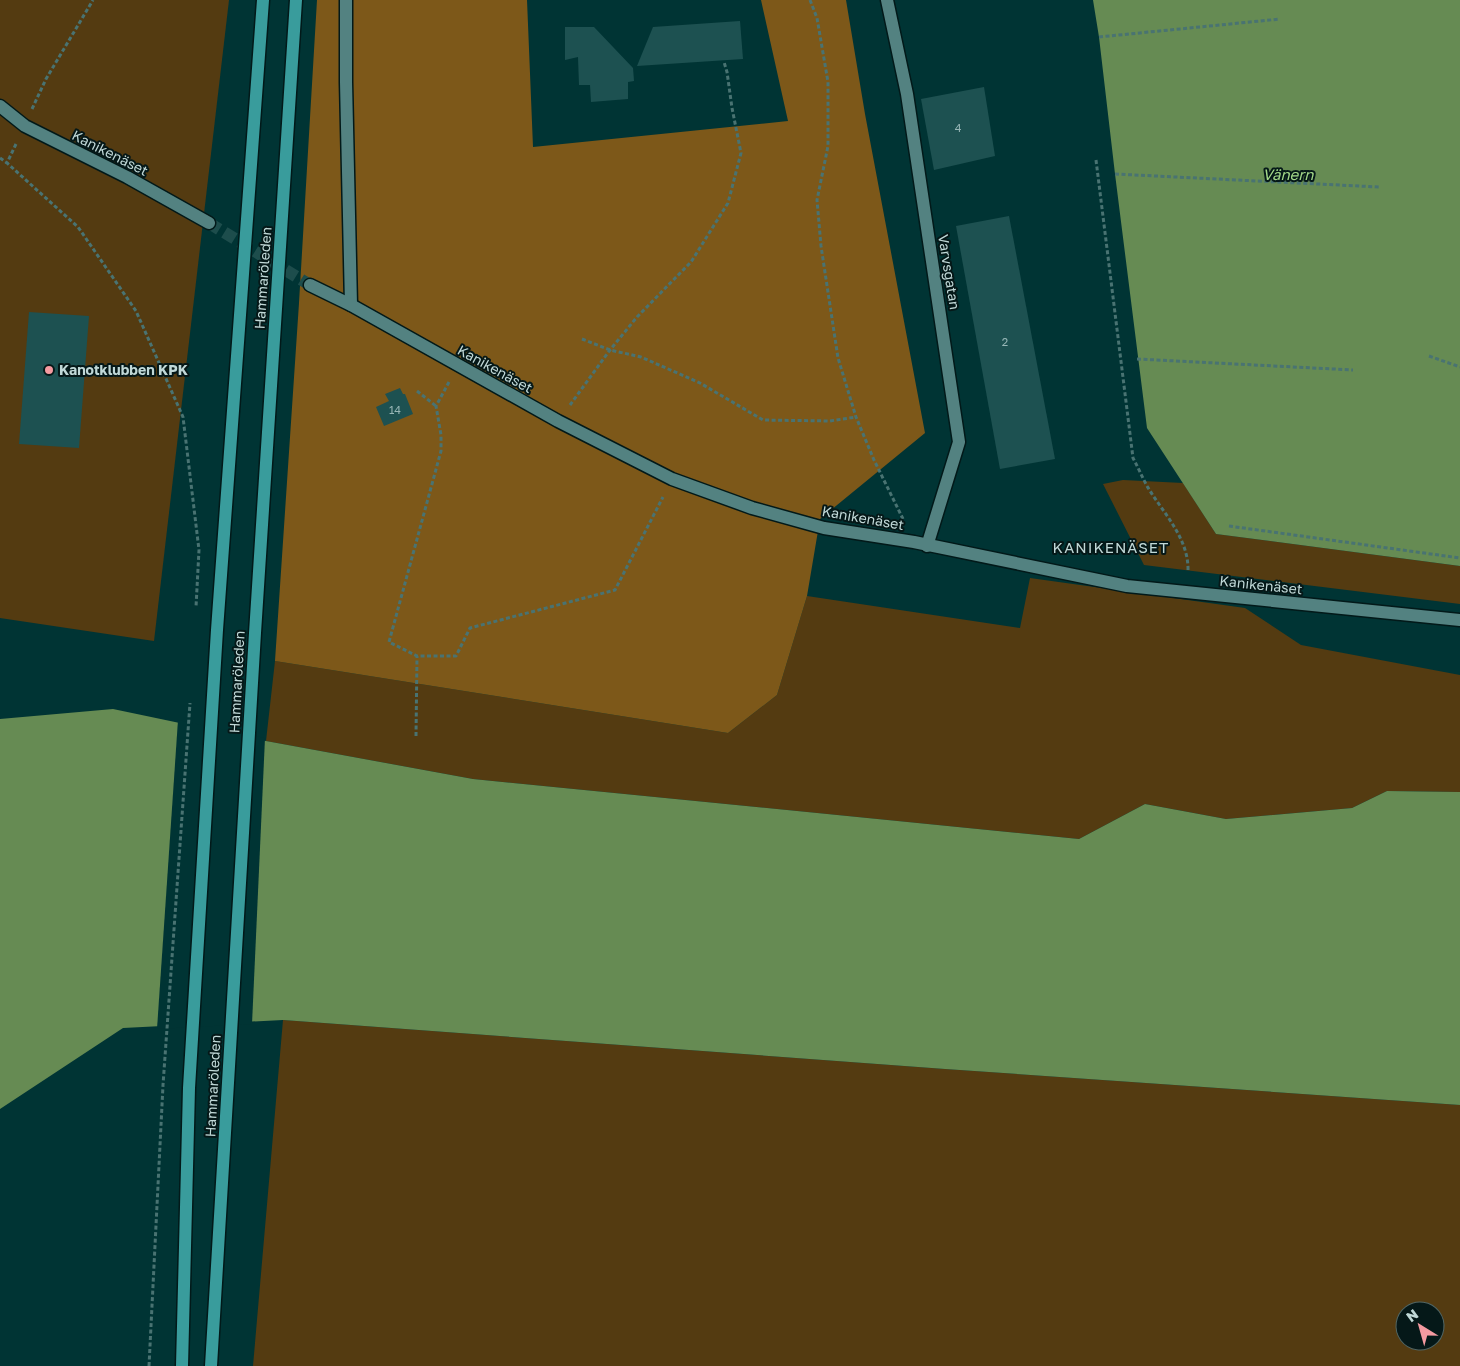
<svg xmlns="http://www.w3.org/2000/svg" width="1460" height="1366" viewBox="0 0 1460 1366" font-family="'Golos Text',sans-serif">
<rect width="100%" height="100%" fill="#003434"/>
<g fill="#543b11" fill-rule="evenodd">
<polygon points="0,0 229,0 154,641 0,618"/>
<polygon points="1123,480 1183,483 1216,534 1460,566 1460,604 1144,565 1103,484"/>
<polygon points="1030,578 1245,608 1301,645 1460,675 1460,792 1387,791 1352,808 1226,819 1145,804 1079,839 473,779 266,741 275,661 728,733 777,695 807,596 1020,628"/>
<path d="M283 1020 945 1069 1460 1105V1366H253ZM1405 1311H1435V1341H1405Z"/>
</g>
<polygon fill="#7d5819" points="317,0 527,0 533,147 788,121 761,0 846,0 865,114 925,433 820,519 807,596 777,695 728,733 275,661 299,303"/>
<g fill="#668b53">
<polygon points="1093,0 1460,0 1460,566 1216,534 1147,428 1115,174 1099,37"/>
<polygon points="113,709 266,741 473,779 1079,839 1145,804 1226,819 1352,808 1387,791 1460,792 1460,1105 945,1069 283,1020 123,1028 0,1109 0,719"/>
</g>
<polygon fill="#003434" points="178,720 265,738 252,1024 157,1029"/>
<g fill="#1d5151">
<polygon points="740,21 743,59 637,66 653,27"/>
<polygon points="565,27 594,27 633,68 634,81 628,82 628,99 591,102 590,85 579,85 578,57 565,60"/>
<polygon points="984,87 995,156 934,170 921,99"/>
<polygon points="1009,216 1055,459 1000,469 956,226"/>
<polygon points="29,312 89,316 79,448 19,444"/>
<polygon points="400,388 403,394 405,394 413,414 384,426 376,407 389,401 385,394"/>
</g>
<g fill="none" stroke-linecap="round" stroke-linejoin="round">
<polyline stroke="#1d4d4c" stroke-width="12" stroke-dasharray="12 6" stroke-linecap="butt" points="209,223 310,285"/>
<defs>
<g id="minor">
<polyline points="346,0 346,82 351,305"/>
<polyline points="887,0 907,94 959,442 927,546"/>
<polyline points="0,106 25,126 127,177 209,223"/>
<polyline points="310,285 351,305 558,421 672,479 752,508 824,528 914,542 1127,586 1460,620"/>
</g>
<g id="major">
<polyline points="182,1366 189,1088 217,630 263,0"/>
<polyline points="211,1366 255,633 296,0"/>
</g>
</defs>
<use href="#minor" stroke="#021919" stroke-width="15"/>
<use href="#major" stroke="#021919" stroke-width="15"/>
<g stroke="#497372" stroke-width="3" stroke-dasharray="4 2.5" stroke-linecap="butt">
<polyline points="810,0 817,18 828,82 828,146 817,200 821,246 838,358 856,417 874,460 903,519"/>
<polyline points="1099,37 1280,19"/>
<polyline points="32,109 46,79 93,0"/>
<polyline points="16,144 7,163 78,227 136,311 183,417 199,550 196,607"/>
<polyline points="0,158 7,163"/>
<path d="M1096 160 1133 458C1138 467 1142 477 1147 486 1163 513 1189 538 1188 571"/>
<polyline points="1115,174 1379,187"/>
<polyline points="582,339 610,350 641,357 700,383 763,420 830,421 856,417"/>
<polyline points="1429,356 1460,367"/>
<polyline points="1137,359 1353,370"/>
<polyline points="449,382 436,406 441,435 441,451 389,642 417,656 456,656 470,628 615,590 663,497"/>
<polyline points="417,391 436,406"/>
<polyline points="570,405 610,350 637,317 691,262 728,203 741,153 732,108 727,72 724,62"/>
<polyline points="1229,526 1460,558"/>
<polyline points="416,736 417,656"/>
<polyline points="149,1366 163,1085 190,703"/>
</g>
<use href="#minor" stroke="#538281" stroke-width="12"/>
<use href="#major" stroke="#399c9c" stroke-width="12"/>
</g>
<circle fill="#f49aa0" stroke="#051818" stroke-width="2" cx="49" cy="370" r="5"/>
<g text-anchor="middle" stroke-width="4" stroke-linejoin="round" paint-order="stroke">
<g font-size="11" fill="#97b6b6">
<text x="958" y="132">4</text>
<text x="1005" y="346">2</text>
<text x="395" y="414">14</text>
</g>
<g font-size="14" fill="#c0d8d7" stroke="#051818">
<text transform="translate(110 153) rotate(27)" y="5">Kanikenäset</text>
<text transform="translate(949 272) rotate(81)" y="5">Varvsgatan</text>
<text transform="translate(263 278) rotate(-86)" y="5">Hammaröleden</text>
<text transform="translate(495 369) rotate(29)" y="5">Kanikenäset</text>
<text transform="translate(863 518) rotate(10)" y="5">Kanikenäset</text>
<text transform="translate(1261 585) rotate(6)" y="5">Kanikenäset</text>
<text transform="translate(237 682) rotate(-87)" y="5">Hammaröleden</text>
<text transform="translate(213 1086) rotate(-87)" y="5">Hammaröleden</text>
</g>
<g font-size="14" font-weight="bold" fill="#c0d8d7" stroke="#051818" text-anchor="start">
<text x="59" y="375">Kanotklubben KPK</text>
</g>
<g font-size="15" font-style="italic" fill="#a4d989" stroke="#051818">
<text x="1288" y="180">Vänern</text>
</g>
<g font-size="15" letter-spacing="1" fill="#c0d8d7" stroke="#051818">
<text x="1111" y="553">KANIKENÄSET</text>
</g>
</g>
<g transform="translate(1420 1326) rotate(323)"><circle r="24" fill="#051818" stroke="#506564"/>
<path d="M0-4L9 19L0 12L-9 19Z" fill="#f49aa0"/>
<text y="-8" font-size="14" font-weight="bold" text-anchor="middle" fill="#c0d8d7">N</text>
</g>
</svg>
